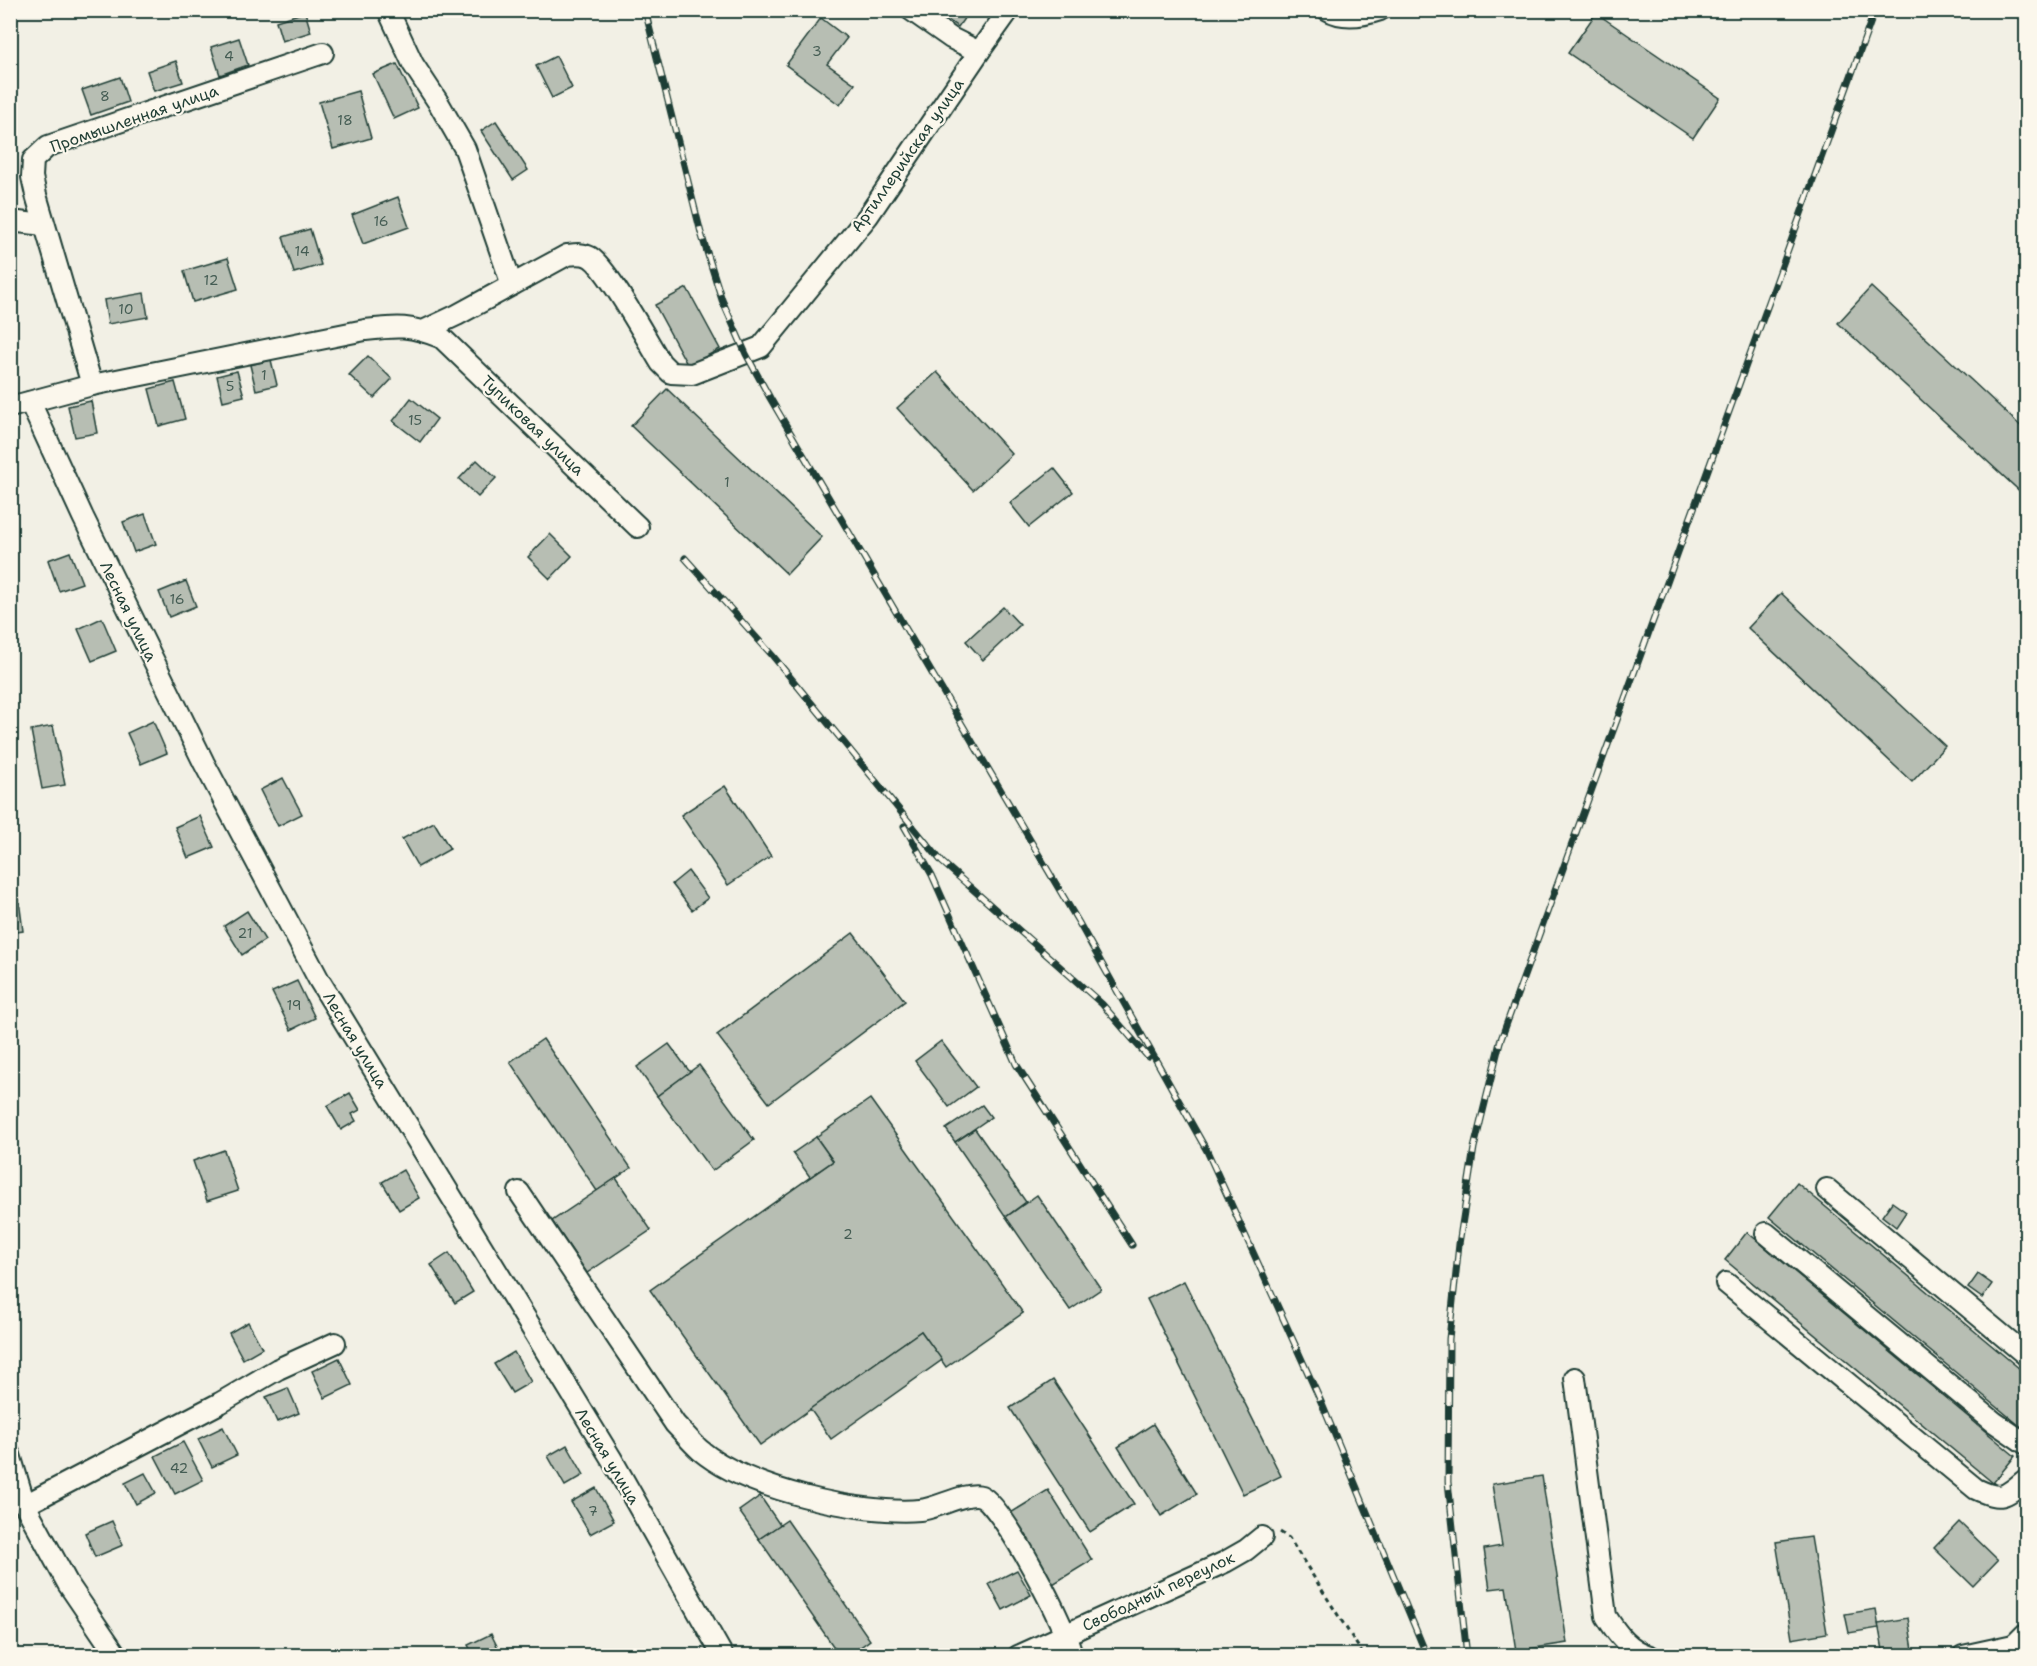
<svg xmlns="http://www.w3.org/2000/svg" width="2037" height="1666" viewBox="0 0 2037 1666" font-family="'Shantell Sans',sans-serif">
<rect width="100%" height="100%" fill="#f2f0e5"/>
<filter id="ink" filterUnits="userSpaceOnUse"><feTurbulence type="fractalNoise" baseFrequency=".0167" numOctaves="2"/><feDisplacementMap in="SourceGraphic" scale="12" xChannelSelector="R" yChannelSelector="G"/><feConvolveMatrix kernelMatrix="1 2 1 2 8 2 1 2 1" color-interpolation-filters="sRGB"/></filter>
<g filter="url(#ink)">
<g fill="#b7beb3" stroke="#1f3d34" stroke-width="1.5">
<polygon points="463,10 479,10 465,16"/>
<polygon points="944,10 970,10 958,27 941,15"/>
<polygon points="305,12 311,32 282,41 276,21"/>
<polygon points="1596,13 1720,98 1693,138 1568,53"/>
<polygon points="821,18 847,38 827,64 855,84 840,105 786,65"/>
<polygon points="239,38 248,65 220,75 211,47"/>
<polygon points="556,56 572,88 552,98 536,66"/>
<polygon points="176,61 183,82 154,91 147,71"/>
<polygon points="397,64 418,108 394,119 373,74"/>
<polygon points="120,77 128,102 91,115 82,90"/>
<polygon points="358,91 371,138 333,149 319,102"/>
<polygon points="496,121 528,170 513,180 481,131"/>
<polygon points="398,197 409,227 363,244 352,215"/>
<polygon points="310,229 321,265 294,273 283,237"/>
<polygon points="228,258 238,289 193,302 184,271"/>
<polygon points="1871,287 2026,431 2026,497 1838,323"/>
<polygon points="687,288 720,349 688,366 655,305"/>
<polygon points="144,293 148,317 108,324 104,300"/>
<polygon points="368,356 392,379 374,398 349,375"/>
<polygon points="271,360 277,385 256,390 250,365"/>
<polygon points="237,371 244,396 223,401 217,376"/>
<polygon points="937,372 1012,454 973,490 897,408"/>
<polygon points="175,382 185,419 159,426 149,389"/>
<polygon points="667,389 822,537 787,574 631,426"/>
<polygon points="411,398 437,419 420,442 393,421"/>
<polygon points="91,401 97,433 75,437 68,406"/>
<polygon points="477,460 496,478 478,497 459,479"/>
<polygon points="1054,468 1073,492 1029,527 1010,503"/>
<polygon points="145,514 156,544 134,552 123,522"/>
<polygon points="550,534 572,556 550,579 528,557"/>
<polygon points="70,552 82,583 59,591 48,560"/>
<polygon points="186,581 196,606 169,617 159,592"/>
<polygon points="1781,593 1945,746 1912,782 1748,628"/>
<polygon points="1003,607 1020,625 983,660 966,641"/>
<polygon points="102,618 116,651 92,661 78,629"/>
<polygon points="153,721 167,753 141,764 127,733"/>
<polygon points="53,726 65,785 42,789 31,730"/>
<polygon points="283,778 302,814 278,826 260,790"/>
<polygon points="725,786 771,856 728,885 681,815"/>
<polygon points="200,816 214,847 188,858 175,827"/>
<polygon points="434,822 450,849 418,867 402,839"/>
<polygon points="688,871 708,898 692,910 672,884"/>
<polygon points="19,900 23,931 10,933 10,901"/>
<polygon points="247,911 265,940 242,955 224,926"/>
<polygon points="853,933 905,1001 769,1103 717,1035"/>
<polygon points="297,981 315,1018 291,1030 272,992"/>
<polygon points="543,1039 631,1168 597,1191 510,1062"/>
<polygon points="941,1041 976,1087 949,1107 915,1061"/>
<polygon points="669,1044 690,1072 657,1096 637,1067"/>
<polygon points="699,1065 754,1140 712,1171 657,1096"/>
<polygon points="350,1093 360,1110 352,1114 356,1121 341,1130 327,1106"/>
<polygon points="870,1099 1023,1313 946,1367 921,1331 760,1445 650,1290 833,1161 816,1137"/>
<polygon points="982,1105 991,1117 955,1142 946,1129"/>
<polygon points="975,1129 1026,1202 1006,1217 955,1142"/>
<polygon points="816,1137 833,1161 810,1177 793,1153"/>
<polygon points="224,1150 238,1191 207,1201 193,1161"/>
<polygon points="403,1170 419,1198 399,1210 382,1182"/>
<polygon points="616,1178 651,1230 587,1273 552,1221"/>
<polygon points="1797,1183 2026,1374 2026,1431 1769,1217"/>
<polygon points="1037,1195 1101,1289 1070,1310 1006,1217"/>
<polygon points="1892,1202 1906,1212 1896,1227 1882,1216"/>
<polygon points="1747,1232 2015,1456 1993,1483 1725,1260"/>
<polygon points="449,1253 473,1292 455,1303 431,1265"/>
<polygon points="1978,1274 1992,1284 1982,1298 1968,1288"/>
<polygon points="1184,1281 1281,1476 1243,1494 1147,1299"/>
<polygon points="248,1322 262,1348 243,1359 229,1333"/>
<polygon points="921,1331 942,1360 831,1439 810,1409"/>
<polygon points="514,1352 531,1382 512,1393 494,1364"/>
<polygon points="339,1358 352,1385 325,1398 312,1371"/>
<polygon points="1053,1380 1134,1504 1090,1532 1010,1408"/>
<polygon points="288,1388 299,1413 277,1422 266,1397"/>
<polygon points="1153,1424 1197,1494 1161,1516 1118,1447"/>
<polygon points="223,1427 237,1455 212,1467 198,1439"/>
<polygon points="183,1442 203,1480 175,1494 155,1456"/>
<polygon points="567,1445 584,1475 565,1486 548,1456"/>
<polygon points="145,1473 156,1493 136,1504 125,1483"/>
<polygon points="1542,1476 1567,1643 1516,1651 1506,1587 1490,1589 1484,1549 1502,1546 1492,1484"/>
<polygon points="596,1488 614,1521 590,1534 571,1502"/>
<polygon points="1048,1490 1092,1560 1053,1584 1009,1514"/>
<polygon points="760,1496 780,1525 759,1539 739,1511"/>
<polygon points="787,1520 870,1640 848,1656 840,1656 759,1539"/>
<polygon points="112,1521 123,1545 95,1557 85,1533"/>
<polygon points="1959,1522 1998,1560 1973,1586 1934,1548"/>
<polygon points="1811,1537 1827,1633 1792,1639 1776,1542"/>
<polygon points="1017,1570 1031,1595 1003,1610 989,1584"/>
<polygon points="1876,1609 1879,1628 1849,1633 1845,1614"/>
<polygon points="1908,1618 1914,1656 1884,1656 1878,1623"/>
<polygon points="491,1634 500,1652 493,1656 474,1656 468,1645"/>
</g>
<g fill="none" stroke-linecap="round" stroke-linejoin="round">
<defs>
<g id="minor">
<polyline points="388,10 413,64 438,102 465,149 512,285"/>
<polyline points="911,10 951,38 979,52"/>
<path d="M1328 10C1343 19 1365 15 1380 10"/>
<polyline points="10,221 44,225"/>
<path d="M423 331 457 315 567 255C576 254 583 253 590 257 608 268 648 342 661 363L671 373 692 374 761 347 868 216 979 52 1009 10"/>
<polyline points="92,385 36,195 32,177 33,160 48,146 323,53"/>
<polyline points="30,402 83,517 204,763 319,980 611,1458 723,1656"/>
<path d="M10 407 92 385 365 330C398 326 410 325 442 338L638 527"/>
<polyline points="1827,1189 2026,1355"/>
<path d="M519 1192 675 1424C683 1432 691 1442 700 1450 746 1489 860 1515 920 1510 936 1509 967 1491 981 1496 1002 1504 1069 1631 1072 1656"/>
<polyline points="1766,1233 1994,1422 2026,1444"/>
<path d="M1726 1283 1976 1489C2002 1501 2005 1497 2026 1479"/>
<path d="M1575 1378 1606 1616C1617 1634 1629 1650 1650 1656"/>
<polyline points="10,1455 25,1505 68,1584 117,1656"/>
<polyline points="25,1505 220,1403 278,1369 335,1343"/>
<polyline points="1018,1656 1225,1562 1246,1550 1262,1537"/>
<polyline points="1963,1656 2018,1644 2022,1647"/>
</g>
<polyline id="major" points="2006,1656 2026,1636"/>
</defs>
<use href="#minor" stroke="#1f3d34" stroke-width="24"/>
<use href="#major" stroke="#1f3d34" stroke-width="28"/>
<polyline stroke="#1f3d34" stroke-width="3" stroke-dasharray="4.5 4.5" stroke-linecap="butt" points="1280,1532 1289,1538 1364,1656"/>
<use href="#minor" stroke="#fbf7ec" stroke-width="20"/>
<use href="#major" stroke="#fbf7ec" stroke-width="24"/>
<defs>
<g id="rail">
<polyline points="645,10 701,233 722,300 746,354 770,398 1079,923 1207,1151 1322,1404 1427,1656"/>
<polyline points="685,558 772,655 942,862 1102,1004 1148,1057"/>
<polyline points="904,826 932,875 1016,1064 1132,1245"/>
<polyline points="1467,1656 1448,1482 1449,1339 1459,1244 1474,1148 1500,1042 1875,10"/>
</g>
</defs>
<use href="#rail" stroke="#1f3d34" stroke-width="7"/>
<use href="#rail" stroke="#fbf7ec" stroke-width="4.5" stroke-dasharray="14" stroke-linecap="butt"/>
</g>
</g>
<g text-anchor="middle" stroke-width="4.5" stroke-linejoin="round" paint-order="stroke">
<g font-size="14" fill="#455d54">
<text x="817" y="56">3</text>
<text x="229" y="61">4</text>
<text x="105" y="101">8</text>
<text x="345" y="125">18</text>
<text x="381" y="226">16</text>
<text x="302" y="256">14</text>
<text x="211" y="285">12</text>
<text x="126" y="314">10</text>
<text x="264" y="380">1</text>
<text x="230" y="391">5</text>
<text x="415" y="425">15</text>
<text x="727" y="487">1</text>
<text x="177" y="604">16</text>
<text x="245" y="938">21</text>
<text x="294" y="1010">19</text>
<text x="848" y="1239">2</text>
<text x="179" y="1473">42</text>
<text x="593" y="1516">7</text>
</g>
<g font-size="16" fill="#1f3d34" stroke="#fbf7ec">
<text transform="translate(134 118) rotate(-19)" y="6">Промышленная улица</text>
<text transform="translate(907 155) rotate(-55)" y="6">Артиллерийская улица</text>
<text transform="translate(533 425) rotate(44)" y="6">Тупиковая улица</text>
<text transform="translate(129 611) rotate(64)" y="6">Лесная улица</text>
<text transform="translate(356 1040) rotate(59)" y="6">Лесная улица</text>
<text transform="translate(608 1456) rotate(59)" y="6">Лесная улица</text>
<text transform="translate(1158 1591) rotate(-25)" y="6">Свободный переулок</text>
</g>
</g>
<rect width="2037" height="1666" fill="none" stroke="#fbf7ec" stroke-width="36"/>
<rect x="18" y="18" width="2001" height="1630" fill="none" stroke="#1f3d34" stroke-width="2" filter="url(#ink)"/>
</svg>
